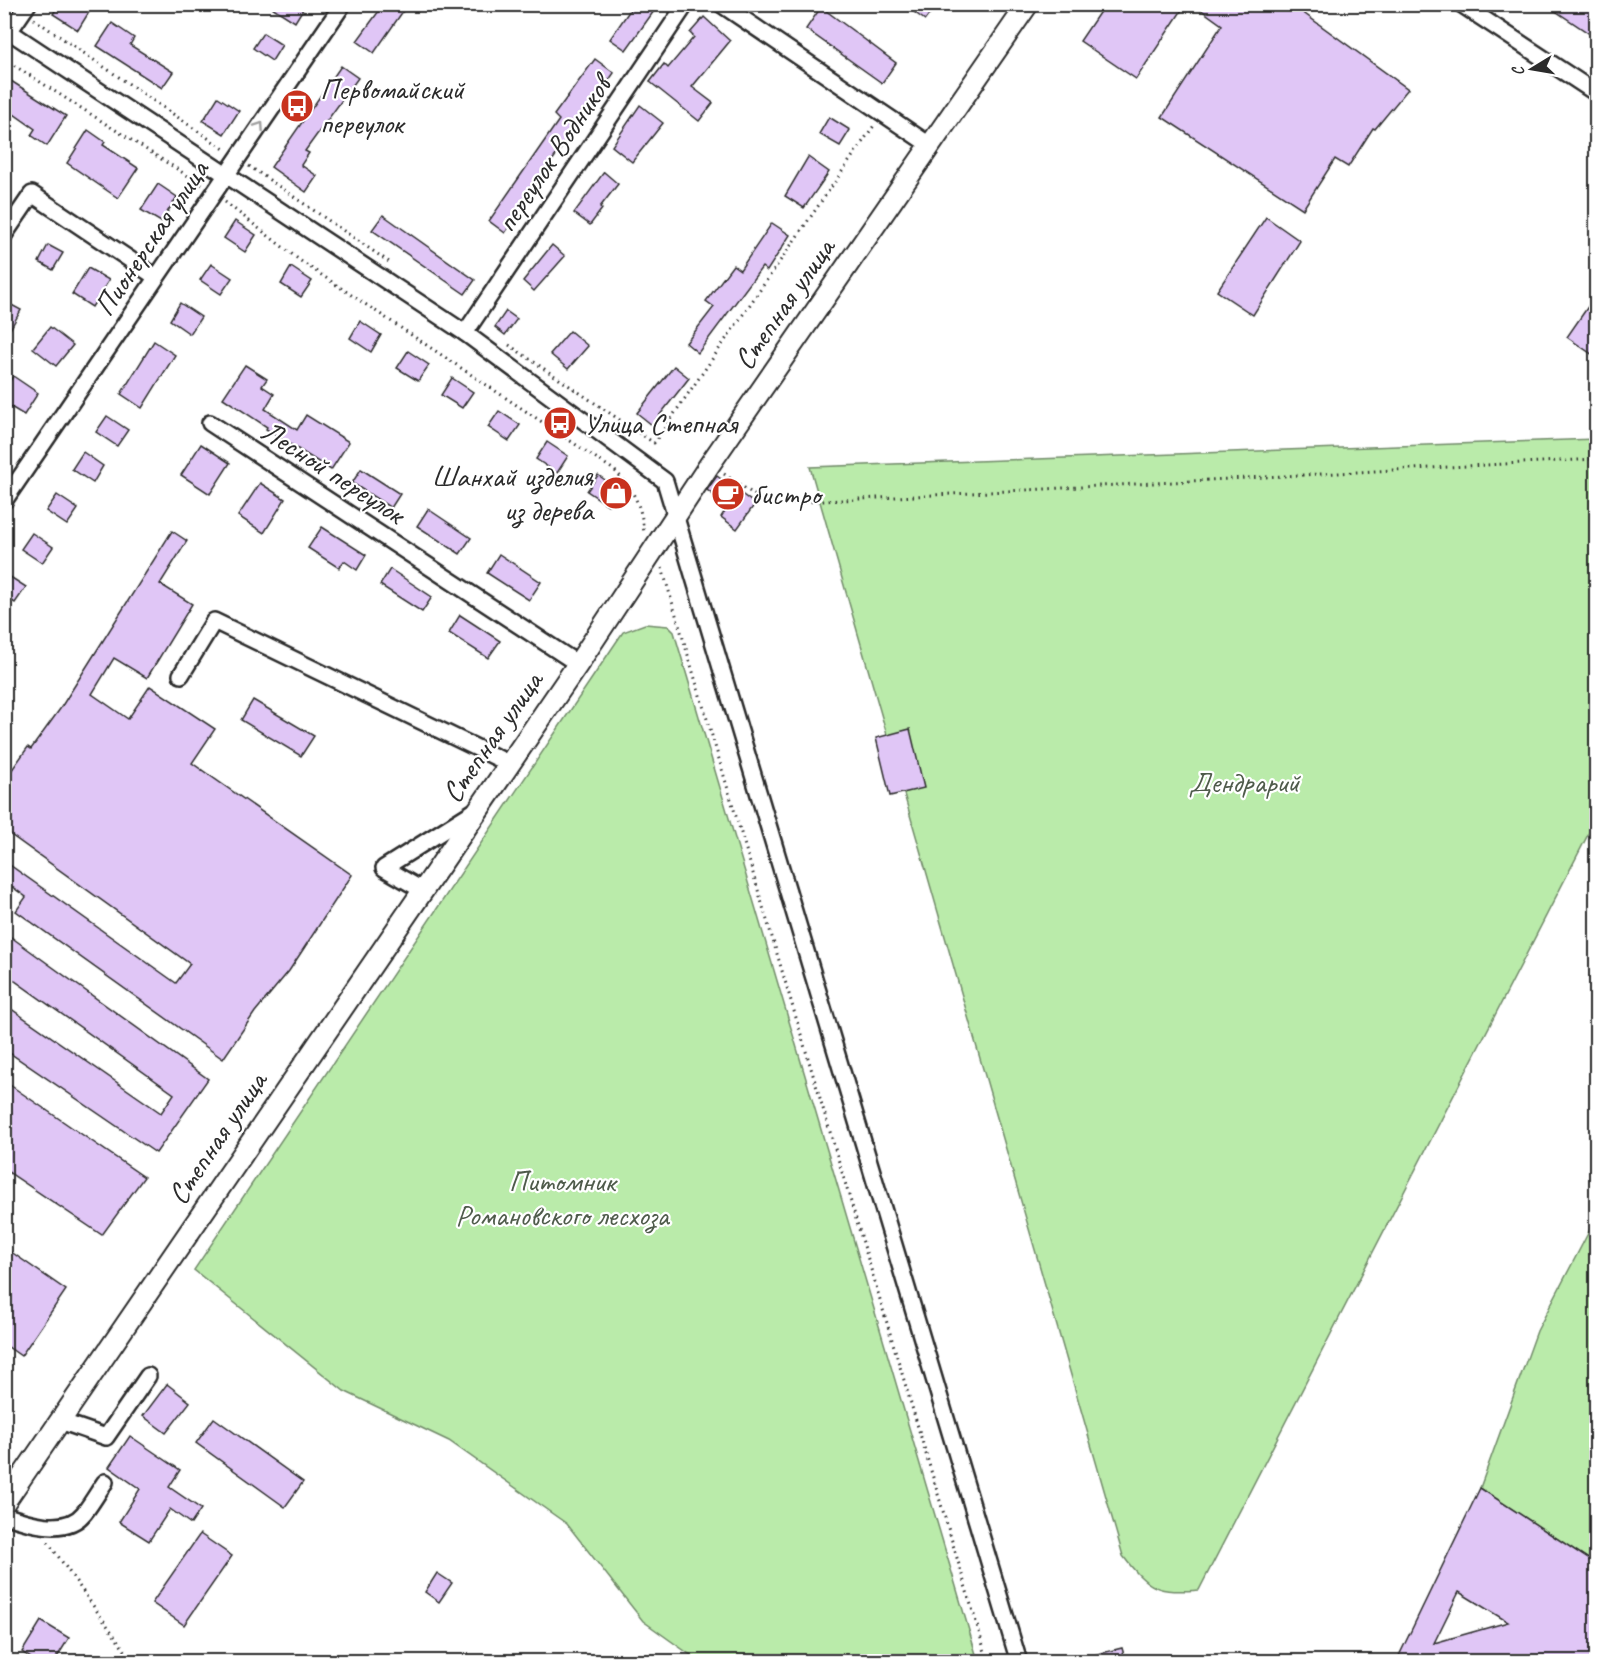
<svg xmlns="http://www.w3.org/2000/svg" width="1601" height="1666" viewBox="0 0 1601 1666" font-family="Caveat,sans-serif">
<rect width="100%" height="100%" fill="#fff"/>
<filter id="ink" filterUnits="userSpaceOnUse"><feTurbulence type="fractalNoise" baseFrequency=".0167" numOctaves="2"/><feDisplacementMap in="SourceGraphic" scale="12" xChannelSelector="R" yChannelSelector="G"/><feConvolveMatrix kernelMatrix="1 2 1 2 8 2 1 2 1" color-interpolation-filters="sRGB"/></filter>
<g filter="url(#ink)">
<g fill="#baebaa" stroke="#728b6a" stroke-width="1.5">
<path d="M1596 439V819L1199 1590C1157 1593 1149 1590 1123 1556L810 467Z"/>
<polygon points="645,624 668,626 674,632 978,1661 699,1661 643,1621 567,1524 449,1441 344,1391 194,1270 619,638 623,632"/>
<polygon points="1596,1218 1596,1564 1480,1488 1537,1331"/>
</g>
<g fill="#e0c6f6" stroke="#2b2b2b" stroke-width="1.5" fill-rule="evenodd">
<polygon points="59,4 94,4 78,30 53,14"/>
<polygon points="267,4 306,4 295,22"/>
<polygon points="384,4 408,4 374,53 357,41"/>
<polygon points="634,4 659,4 626,50 610,39"/>
<polygon points="903,4 937,4 925,20"/>
<polygon points="1105,4 1186,4 1136,79 1080,41"/>
<polygon points="1193,4 1291,4 1408,89 1375,129 1373,128 1348,167 1335,159 1303,209 1162,117 1222,25"/>
<polygon points="1545,4 1591,4 1596,8 1596,38"/>
<polygon points="821,7 896,63 882,83 806,29"/>
<polygon points="704,17 730,41 692,87 713,103 699,121 650,82 664,64 668,68 694,37 690,33"/>
<polygon points="112,23 134,38 130,45 173,72 162,88 97,46"/>
<polygon points="263,33 282,45 272,61 253,48"/>
<polygon points="595,59 614,73 528,195 530,197 505,233 489,221 559,120 554,115"/>
<polygon points="341,66 358,78 305,151 309,153 301,165 317,176 306,192 271,167"/>
<polygon points="11,81 66,116 47,146 31,135 35,129 4,107 4,91"/>
<polygon points="218,97 239,111 224,134 203,121"/>
<polygon points="640,105 663,123 632,162 612,146"/>
<polygon points="829,117 850,130 840,146 819,134"/>
<polygon points="88,130 105,142 103,145 138,168 118,198 67,163"/>
<polygon points="808,157 829,172 804,208 785,196"/>
<polygon points="604,172 618,184 600,207 602,209 590,225 574,213"/>
<polygon points="158,184 177,197 161,222 141,210"/>
<polygon points="383,215 475,280 465,294 372,230"/>
<polygon points="1266,217 1300,241 1253,315 1217,291"/>
<polygon points="235,221 256,235 245,252 224,238"/>
<polygon points="772,223 790,235 767,271 762,267 698,353 686,343 714,307 706,301 733,265 740,270"/>
<polygon points="48,245 63,253 53,270 39,262"/>
<polygon points="552,245 565,256 534,291 523,281"/>
<polygon points="211,264 232,278 221,294 200,280"/>
<polygon points="291,267 312,281 301,297 281,284"/>
<polygon points="88,268 109,280 92,307 72,294"/>
<polygon points="1596,295 1596,357 1567,337"/>
<polygon points="4,301 21,310 4,340"/>
<polygon points="180,303 201,317 190,334 170,320"/>
<polygon points="506,311 517,319 505,335 495,327"/>
<polygon points="360,321 381,335 371,352 350,338"/>
<polygon points="50,327 73,345 56,366 33,348"/>
<polygon points="570,331 588,346 568,369 550,354"/>
<polygon points="154,341 175,355 142,408 121,394"/>
<polygon points="408,351 429,365 418,381 397,368"/>
<polygon points="245,365 267,379 262,386 274,394 265,409 297,430 306,415 349,442 331,470 266,429 267,427 223,398"/>
<polygon points="674,366 689,378 652,425 637,413"/>
<polygon points="13,376 38,393 24,415 4,403 4,390"/>
<polygon points="452,378 473,392 462,408 441,395"/>
<polygon points="499,411 520,425 509,441 488,427"/>
<polygon points="107,416 128,430 117,446 96,432"/>
<polygon points="547,442 568,456 557,473 536,459"/>
<polygon points="201,444 230,463 210,494 181,475"/>
<polygon points="83,452 103,466 93,483 72,469"/>
<polygon points="361,469 400,494 391,508 352,483"/>
<polygon points="598,475 618,489 608,505 587,491"/>
<polygon points="717,476 755,504 737,529 721,517 728,506 707,490"/>
<polygon points="260,483 285,499 264,533 238,516"/>
<polygon points="57,495 78,509 67,525 46,511"/>
<polygon points="428,509 471,538 460,554 417,526"/>
<polygon points="322,527 366,555 357,570 344,561 339,568 308,548"/>
<polygon points="172,531 187,541 160,584 192,604 147,678 114,658 92,694 128,719 150,686 215,729 192,763 352,875 289,971 255,1012 223,1059 16,911 26,897 4,881 4,861 176,983 190,964 4,830 4,781 28,747 31,749 60,709"/>
<polygon points="32,533 53,547 42,563 21,549"/>
<polygon points="499,554 541,582 529,600 487,573"/>
<polygon points="390,569 432,597 422,612 380,585"/>
<polygon points="4,573 26,587 15,603 4,596"/>
<polygon points="460,615 500,641 488,658 449,633"/>
<polygon points="253,700 314,736 301,756 241,720"/>
<polygon points="910,729 924,788 890,796 876,738"/>
<polygon points="4,932 208,1079 156,1153 4,1049 4,1004 161,1113 174,1094 4,973"/>
<polygon points="4,1081 144,1177 102,1235 4,1169"/>
<polygon points="4,1247 66,1290 21,1356 4,1344"/>
<polygon points="167,1384 190,1402 166,1433 143,1416"/>
<polygon points="214,1418 303,1482 285,1507 196,1443"/>
<polygon points="130,1436 180,1470 169,1487 201,1509 191,1524 170,1509 149,1541 119,1522 140,1489 109,1467"/>
<path d="M1480 1488 1596 1564V1662H1396ZM1459 1592 1508 1622 1434 1643Z"/>
<polygon points="200,1534 232,1556 184,1625 152,1603"/>
<polygon points="437,1573 452,1583 439,1602 425,1592"/>
<polygon points="41,1621 69,1638 54,1662 37,1662 22,1652"/>
<polygon points="1122,1648 1126,1662 1087,1662 1086,1657"/>
</g>
<g fill="none" stroke-linecap="round" stroke-linejoin="round">
<defs>
<g id="minor">
<polyline points="721,4 931,146"/>
<polyline points="1461,4 1596,93"/>
<polyline points="4,28 465,333 665,481 1019,1662"/>
<polyline points="4,39 28,4"/>
<polyline points="4,235 32,194 156,277"/>
<polyline points="465,333 686,4"/>
<polyline points="210,423 578,664"/>
<polyline points="4,501 343,4"/>
<polyline points="181,675 214,621 510,764"/>
<polyline points="422,890 384,868 476,810"/>
<polyline points="60,1421 106,1437 148,1376"/>
<path d="M4 1515C27 1523 66 1536 84 1513 92 1503 98 1492 105 1482"/>
</g>
<polyline id="major" points="4,1503 578,664 710,464 1028,4"/>
</defs>
<use href="#minor" stroke="#2b2b2b" stroke-width="20"/>
<use href="#major" stroke="#2b2b2b" stroke-width="24"/>
<g stroke="#2b2b2b" stroke-width="3" stroke-dasharray="1.5 4.5" stroke-linecap="butt">
<polyline points="34,19 227,151"/>
<polyline points="4,59 202,185"/>
<polyline points="249,166 392,264"/>
<path d="M225 202 302 262 614 470C634 489 642 507 644 534"/>
<polyline points="509,345 574,389 572,393"/>
<polyline points="574,389 654,443 875,124"/>
<polyline points="724,474 768,504 1596,459"/>
<polyline points="662,568 988,1662"/>
<polyline points="48,1542 133,1662"/>
</g>
<use href="#minor" stroke="#fff" stroke-width="15"/>
<use href="#major" stroke="#fff" stroke-width="20"/>
</g>
<defs><path id="oneway-chevron" d="M-2-3.5L2.5 0L-2 3.5" fill="none" stroke-width="1.6" stroke-linecap="round" stroke-linejoin="round" transform="scale(1.5)"/></defs>
<use stroke="#a0a0a0" href="#oneway-chevron" transform="translate(260 126) rotate(-56)"/>
</g>
<defs>
<symbol id="bus-disc" viewBox="-11 -11 22 22"><circle r="9.5" fill="#c8321e" stroke="#fff"/><path d="M-5-6H5V4H4V6H2V4H-2V6H-4V4H-5ZM-3.5-4V0h7V-4ZM-3.5 1.2v1.5H-2V1.2ZM2 1.2v1.5H3.5V1.2Z" fill="#fff"/></symbol>
<symbol id="shop-disc" viewBox="-11 -11 22 22"><circle r="9.5" fill="#c8321e" stroke="#fff"/><path d="M-5-2.5h2.3a2.7 3.5 0 0 1 5.4 0H5L5.5 6h-11ZM-1.5-2.5h3a1.5 2.3 0 0 0-3 0Z" fill="#fff"/></symbol>
<symbol id="cafe-disc" viewBox="-11 -11 22 22"><circle r="9.5" fill="#c8321e" stroke="#fff"/><path d="M-5.5-4.5H6V0H3Q3 3.5 0 3.5H-2.5Q-5.5 3.5-5.5 0ZM3-3.2v2h1.7v-2ZM-6 4.5H4V6H-6Z" fill="#fff"/></symbol>
</defs>
<g fill-rule="evenodd">
<use href="#bus-disc" x="278" y="87" width="38" height="38"/>
<use href="#bus-disc" x="541" y="404" width="38" height="38"/>
<use href="#shop-disc" x="597" y="474" width="38" height="38"/>
<use href="#cafe-disc" x="709" y="475" width="38" height="38"/>
</g>
<g text-anchor="middle" stroke-width="4.5" stroke-linejoin="round" paint-order="stroke">
<g font-size="30" fill="#2b2b2b" stroke="#fff" text-anchor="start">
<text x="320" y="99">Первомайский<tspan x="320" dy="34">переулок</tspan></text>
<text x="583" y="433">Улица Степная</text>
<text x="593" y="486" text-anchor="end">Шанхай изделия<tspan x="593" dy="34">из дерева</tspan></text>
<text x="751" y="504">бистро</text>
</g>
<g font-size="30" fill="#2b2b2b" stroke="#fff">
<text transform="translate(553 154) rotate(-56)" y="10">переулок Водников</text>
<text transform="translate(151 238) rotate(-56)" y="10">Пионерская улица</text>
<text transform="translate(784 304) rotate(-55)" y="10">Степная улица</text>
<text transform="translate(333 472) rotate(33)" y="10">Лесной переулок</text>
<text transform="translate(492 737) rotate(-55)" y="10">Степная улица</text>
<text transform="translate(217 1138) rotate(-56)" y="10">Степная улица</text>
</g>
<g font-size="30" fill="#4f5b4b" stroke="#fff">
<text x="1244" y="792">Дендрарий</text>
<text x="562" y="1191">Питомник<tspan x="562" dy="34">Романовского лесхоза</tspan></text>
</g>
</g>
<rect width="1601" height="1666" fill="none" stroke="#fff" stroke-width="24"/>
<rect x="12" y="12" width="1577" height="1642" fill="none" stroke="#2b2b2b" stroke-width="2" filter="url(#ink)"/>
<g transform="translate(1532 69) rotate(259)" stroke="#ffffff" stroke-width="4.5" paint-order="stroke">
<path d="M0-4.5L10 22L0 15L-10 22Z" fill="#2b2b2b"/>
<text y="-9" font-size="16" font-weight="bold" text-anchor="middle" fill="#2b2b2b">С</text>
</g>
</svg>
